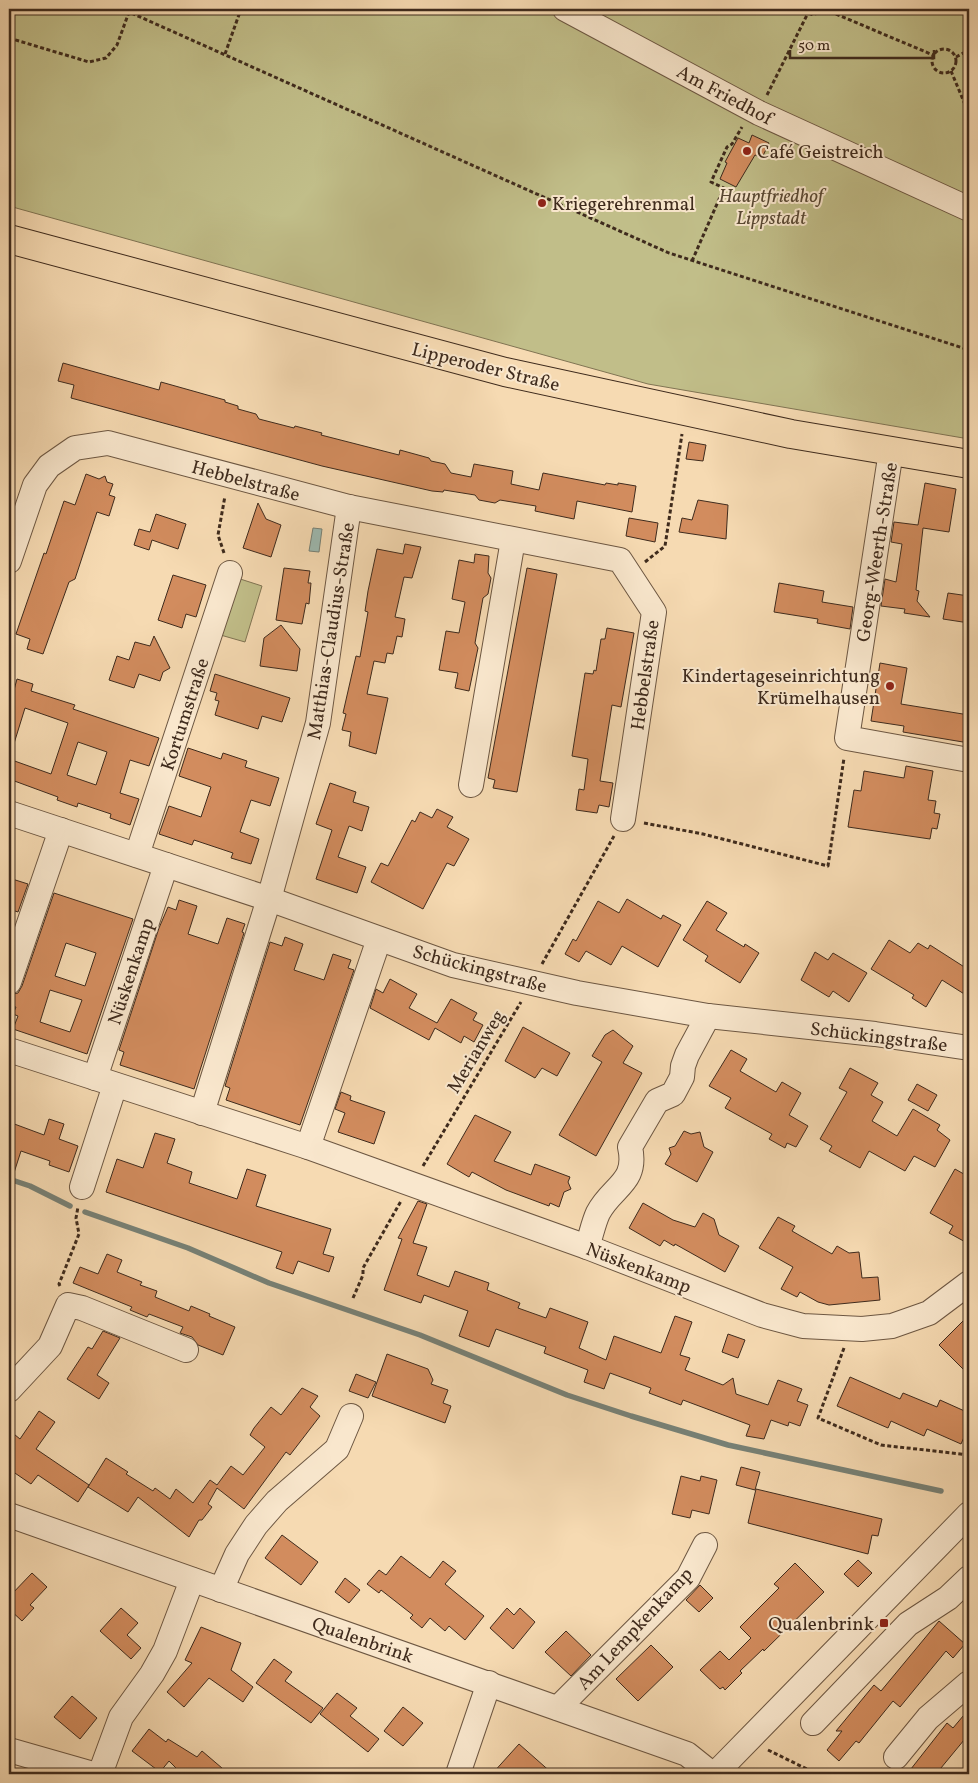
<svg xmlns="http://www.w3.org/2000/svg" width="978" height="1783" viewBox="0 0 978 1783" font-family="Vollkorn,serif">
<rect width="100%" height="100%" fill="#f6dab2"/>
<filter id="stains"><feTurbulence type="fractalNoise" baseFrequency=".004" numOctaves="4"/><feColorMatrix values="0 0 0 0 .2 0 0 0 0 .09 0 0 0 0 .02 0 0 0 .5 -.17"/></filter>
<radialGradient id="worn" r=".72"><stop offset=".6" stop-color="#630" stop-opacity="0"/><stop offset="1" stop-color="#630" stop-opacity=".3"/></radialGradient>
<g fill="#c1be89" stroke="#807453">
<polygon points="9,9 969,9 969,439 648,384 9,206"/>
<polygon points="234,577 262,586 245,642 217,634"/>
</g>
<polygon fill="#9dbab1" stroke="#778176" points="313,528 322,529 319,552 309,551"/>
<g fill="none" stroke-linecap="round" stroke-linejoin="round">
<g stroke="#778176" stroke-width="5.5">
<polyline points="9,1179 30,1186 70,1206"/>
<polyline points="85,1212 188,1248 269,1283 420,1335 567,1395 631,1416 728,1445 941,1491"/>
</g>
</g>
<g fill="#d28c5e" stroke="#3f2b1d" fill-rule="evenodd">
<polygon points="752,135 769,143 762,158 755,155 736,187 720,179 727,163 725,162 738,138 749,143"/>
<polygon points="63,363 159,390 161,382 225,400 225,402 238,406 238,409 256,414 259,419 294,428 295,426 322,433 321,435 399,455 400,450 429,458 431,461 445,464 451,473 471,477 474,464 513,471 511,484 539,490 543,473 605,485 606,483 618,485 618,483 636,486 632,512 577,501 574,519 535,511 536,506 500,500 495,503 479,500 475,495 444,490 443,492 432,491 322,466 71,398 74,385 58,381"/>
<polygon points="689,442 706,445 703,461 686,459"/>
<polygon points="86,474 99,479 105,476 107,482 113,484 109,495 115,497 109,516 97,512 75,579 69,582 43,654 27,649 30,639 16,634 44,553 46,554 64,501 75,505"/>
<polygon points="925,483 956,489 949,532 923,528 916,590 919,591 917,601 930,617 904,613 905,609 881,606 885,579 896,582 902,544 891,542 894,522 918,525"/>
<polygon points="698,500 728,505 726,539 679,532 682,518 692,520"/>
<polygon points="258,503 266,519 281,525 271,557 243,548"/>
<polygon points="156,514 186,524 178,549 152,540 149,550 134,545 139,529 150,532"/>
<polygon points="629,518 658,523 655,542 626,536"/>
<polygon points="405,544 421,547 412,578 404,577 395,617 405,619 402,637 397,636 393,654 387,653 385,663 374,661 367,694 388,698 376,754 349,746 351,732 342,730 346,714 343,713 356,656 360,657 368,612 365,611 368,591 377,549 403,554"/>
<polygon points="475,554 489,556 488,573 491,578 488,594 483,598 475,643 478,648 469,691 455,688 458,673 439,670 446,631 459,633 465,602 452,599 459,560 474,563"/>
<polygon points="284,568 310,571 308,583 311,583 309,604 306,603 302,624 276,620"/>
<polygon points="527,568 557,574 517,792 493,788 495,780 488,778"/>
<polygon points="173,575 206,585 196,617 186,614 182,628 158,620"/>
<polygon points="779,583 824,591 822,602 853,607 850,629 817,623 818,619 774,612"/>
<polygon points="948,593 969,596 969,623 943,619"/>
<polygon points="281,625 300,649 297,671 260,666 264,638"/>
<polygon points="607,628 634,633 621,707 612,705 600,781 613,783 609,807 599,805 597,813 576,810 579,789 584,790 588,759 572,756 585,673 593,674 594,670 596,671 601,639 605,639"/>
<polygon points="154,636 170,668 163,672 160,681 139,674 134,688 109,680 117,656 129,660 135,642 150,646"/>
<polygon points="880,663 907,668 901,704 969,715 969,743 903,732 904,726 871,721"/>
<polygon points="215,674 290,698 282,722 262,716 258,729 215,715 219,701 215,700 217,693 210,691"/>
<path d="M17 679 33 684 31 691 75 705 73 709 159 738 149 766 130 760 120 793 139 799 130 825 110 818 111 814 78 803 77 807 57 800 58 797 9 779V759L51 774 68 723 25 708 12 750 9 749V688L14 690ZM78 742 107 752 96 785 67 775Z"/>
<polygon points="188,748 221,759 223,753 247,761 245,767 279,778 270,806 251,800 240,832 259,839 251,864 231,858 233,853 194,840 192,845 159,834 169,806 201,817 211,787 179,776"/>
<polygon points="906,766 933,771 928,800 936,801 934,813 940,814 937,829 932,828 930,839 848,827 854,790 861,791 864,771 904,778"/>
<polygon points="330,783 356,792 353,802 369,807 362,831 349,826 338,857 366,867 357,893 316,879 332,830 316,824"/>
<polygon points="437,809 453,817 447,827 469,839 454,866 447,863 423,909 371,882 381,863 388,866 412,820 415,822 420,812 432,818"/>
<polygon points="9,878 28,884 18,912 9,909"/>
<path d="M54 893 133 919 87 1054 13 1029 18 1016 13 1014 16 1007 9 1006V995L18 993 22 986ZM66 943 96 953 85 986 55 976ZM50 990 82 1000 70 1032 40 1022Z"/>
<polygon points="627,899 661,919 663,915 681,925 658,967 622,946 611,965 586,951 579,962 565,954 573,939 576,941 598,901 619,913"/>
<polygon points="179,900 197,906 188,934 218,944 227,918 245,924 242,932 244,933 194,1089 120,1065 124,1052 119,1050 159,928 168,907 176,910"/>
<polygon points="707,901 727,913 716,930 744,947 745,944 759,953 740,983 705,961 708,956 683,940"/>
<polygon points="285,937 303,944 294,970 324,980 333,954 351,960 348,968 354,970 300,1125 226,1100 230,1088 225,1086 270,942 282,946"/>
<polygon points="889,940 910,953 918,943 928,949 930,945 969,970 969,997 942,980 926,1007 912,998 914,995 871,969"/>
<polygon points="815,952 828,960 833,953 867,973 849,1002 833,991 829,997 801,980"/>
<polygon points="390,979 417,994 409,1008 437,1023 451,999 477,1013 473,1020 483,1025 474,1042 464,1036 461,1043 435,1028 429,1040 370,1008 376,989 383,993"/>
<polygon points="523,1027 570,1053 557,1076 542,1068 535,1078 505,1061"/>
<polygon points="613,1030 633,1046 623,1063 642,1073 596,1156 559,1135 602,1062 592,1056 605,1035"/>
<polygon points="731,1050 747,1059 740,1071 776,1092 782,1082 801,1093 789,1115 808,1126 796,1147 787,1143 785,1148 769,1139 772,1134 725,1108 731,1098 709,1086"/>
<polygon points="850,1068 878,1083 871,1095 883,1102 872,1121 897,1136 913,1109 940,1125 937,1130 950,1140 935,1167 914,1156 905,1171 869,1151 860,1168 829,1151 832,1146 820,1139 847,1092 839,1088"/>
<polygon points="917,1084 937,1095 928,1111 908,1100"/>
<polygon points="341,1092 351,1096 350,1100 385,1112 374,1144 338,1132 345,1113 335,1109"/>
<polygon points="475,1115 511,1132 494,1161 531,1175 535,1164 570,1177 568,1182 571,1189 564,1192 559,1207 550,1203 549,1206 506,1190 472,1172 469,1177 447,1164"/>
<polygon points="49,1119 64,1124 59,1139 78,1146 69,1172 49,1165 50,1161 21,1151 12,1179 9,1179 9,1122 44,1135"/>
<polygon points="684,1131 691,1134 700,1132 704,1147 713,1152 697,1182 665,1164 671,1154 669,1148 675,1146"/>
<polygon points="155,1133 175,1139 167,1163 192,1172 189,1183 237,1199 247,1169 266,1175 256,1206 331,1229 323,1254 334,1257 329,1272 298,1261 293,1274 276,1268 282,1252 106,1192 117,1159 143,1168"/>
<polygon points="955,1169 969,1177 969,1244 949,1233 953,1226 930,1213"/>
<polygon points="418,1201 427,1204 413,1243 427,1247 417,1275 449,1287 455,1271 489,1283 487,1290 520,1303 518,1308 546,1318 550,1308 588,1322 579,1348 606,1360 614,1336 661,1353 675,1316 692,1322 680,1355 690,1358 685,1370 723,1385 733,1378 736,1394 768,1405 778,1380 802,1389 797,1401 808,1405 800,1426 789,1422 788,1426 771,1420 764,1439 746,1436 750,1425 683,1400 681,1405 649,1393 651,1388 610,1373 604,1389 584,1382 588,1370 544,1353 546,1347 496,1329 489,1347 459,1336 468,1311 424,1295 421,1303 384,1290 402,1239 398,1238"/>
<polygon points="643,1203 673,1220 695,1227 703,1213 714,1219 719,1235 739,1246 725,1272 675,1244 674,1246 664,1240 660,1246 629,1228"/>
<polygon points="778,1217 795,1226 792,1231 832,1254 837,1246 849,1253 859,1252 862,1278 878,1277 880,1300 829,1305 818,1302 800,1292 797,1297 781,1289 793,1267 759,1248"/>
<polygon points="107,1254 122,1260 117,1272 142,1282 140,1285 157,1291 155,1297 189,1311 191,1306 210,1314 209,1316 235,1327 223,1355 198,1345 192,1337 180,1333 183,1327 149,1314 147,1317 130,1310 132,1307 73,1283 80,1267 98,1274"/>
<polygon points="969,1315 969,1375 939,1345"/>
<polygon points="103,1331 120,1338 97,1375 109,1383 99,1399 67,1379 88,1347 92,1349"/>
<polygon points="728,1334 745,1340 738,1358 722,1352"/>
<polygon points="387,1354 428,1369 433,1380 431,1384 448,1390 443,1403 451,1406 445,1423 372,1396"/>
<polygon points="356,1374 376,1382 368,1398 349,1391"/>
<polygon points="850,1377 900,1399 903,1393 937,1407 940,1400 969,1413 969,1426 961,1444 927,1429 924,1436 891,1421 888,1428 837,1406"/>
<polygon points="302,1388 318,1396 310,1407 320,1416 290,1455 286,1452 244,1509 217,1488 208,1504 212,1507 202,1520 199,1520 189,1537 138,1497 128,1512 88,1487 106,1458 128,1472 126,1474 153,1491 155,1488 170,1499 176,1489 193,1503 210,1480 217,1485 231,1466 243,1475 265,1447 250,1435 254,1428 271,1407 281,1415"/>
<polygon points="39,1411 55,1422 36,1449 89,1485 78,1502 38,1475 31,1484 9,1469 9,1430 20,1439"/>
<polygon points="741,1467 760,1472 755,1490 736,1485"/>
<polygon points="681,1476 700,1481 701,1476 717,1480 709,1514 692,1510 690,1518 672,1514"/>
<polygon points="756,1489 882,1519 878,1536 872,1535 868,1554 748,1523"/>
<polygon points="282,1535 318,1562 301,1585 265,1558"/>
<polygon points="401,1556 430,1578 443,1561 456,1571 445,1584 484,1616 465,1640 449,1626 445,1631 430,1618 422,1628 410,1618 413,1615 381,1590 379,1593 367,1584 379,1570 386,1575"/>
<polygon points="858,1560 872,1573 858,1587 844,1574"/>
<polygon points="795,1563 824,1592 764,1651 763,1649 740,1671 742,1673 725,1690 723,1687 720,1689 700,1670 720,1651 729,1660 751,1638 740,1627 779,1588 774,1584"/>
<polygon points="32,1573 47,1587 30,1605 34,1608 22,1621 9,1609 9,1597"/>
<polygon points="345,1578 360,1590 349,1603 335,1592"/>
<polygon points="700,1585 713,1598 699,1612 686,1600"/>
<polygon points="121,1608 138,1623 127,1635 141,1648 131,1659 100,1631"/>
<polygon points="507,1608 514,1615 520,1608 535,1622 513,1649 490,1628"/>
<polygon points="939,1621 965,1644 953,1658 946,1651 900,1707 893,1701 859,1743 856,1741 839,1761 827,1750 842,1731 836,1731 874,1685 881,1691"/>
<polygon points="201,1627 241,1643 231,1670 253,1687 243,1702 209,1678 184,1707 167,1692 192,1663 185,1660"/>
<polygon points="566,1631 591,1655 571,1676 545,1652"/>
<polygon points="651,1645 673,1667 638,1701 616,1679"/>
<polygon points="274,1659 292,1672 285,1681 323,1708 311,1723 256,1683"/>
<polygon points="337,1693 357,1708 350,1716 379,1739 368,1752 320,1714"/>
<polygon points="72,1696 97,1718 80,1739 54,1717"/>
<polygon points="403,1707 423,1723 403,1746 384,1731"/>
<polygon points="969,1709 969,1734 936,1774 907,1774 947,1723 953,1728"/>
<polygon points="149,1729 166,1742 168,1739 197,1757 202,1751 229,1774 182,1774 169,1761 160,1772 132,1751"/>
<polygon points="519,1744 553,1774 492,1774"/>
</g>
<g fill="none" stroke-linecap="round" stroke-linejoin="round">
<defs>
<g id="minor">
<polyline points="565,9 759,113 969,209"/>
<polyline points="891,451 847,738 969,760"/>
<polyline points="9,561 35,485 49,466 75,448 108,443 349,507 620,560 654,612 623,819"/>
<polyline points="471,785 513,540"/>
<polyline points="9,813 269,899 453,965 577,993 708,1016 875,1034 969,1048"/>
<polyline points="137,855 230,573"/>
<polyline points="9,982 61,830"/>
<polyline points="9,1050 308,1147 587,1247 762,1315 803,1326 862,1329 892,1326 929,1313 969,1283"/>
<polyline points="95,1078 166,865"/>
<polyline points="202,1113 269,899 318,723 349,507"/>
<polyline points="308,1147 379,939"/>
<polyline points="82,1187 115,1085"/>
<path d="M587 1247C591 1236 593 1224 598 1213 612 1186 638 1183 630 1147L657 1101 673 1094 682 1077 683 1066 687 1055 708 1016"/>
<polyline points="9,1390 50,1346 68,1305 82,1308 186,1350"/>
<polyline points="9,1515 687,1754 712,1774"/>
<polyline points="221,1590 237,1554 256,1525 277,1501 337,1449 351,1416"/>
<polyline points="558,1708 688,1578 705,1545"/>
<polyline points="813,1723 908,1624 948,1598 969,1578"/>
<polyline points="9,1750 93,1774"/>
<polyline points="896,1757 928,1718 969,1683"/>
<polyline points="100,1774 121,1717 152,1674 165,1651 192,1580"/>
<polyline points="458,1774 489,1683"/>
<polyline points="715,1774 969,1514"/>
</g>
<polyline id="major" points="9,239 505,372 791,434 969,464"/>
</defs>
<use href="#minor" stroke="#6d5742" stroke-width="26"/>
<use href="#major" stroke="#3f2b1d" stroke-width="30"/>
<g stroke="#3f2b1d" stroke-width="3" stroke-dasharray="4 2.5" stroke-linecap="butt">
<polyline points="804,9 808,13 814,15 822,9"/>
<polyline points="824,9 933,55"/>
<polyline points="9,38 89,62 106,58 117,45 129,12 669,253 969,350"/>
<circle cx="944" cy="61" r="12"/>
<polyline points="225,54 241,9"/>
<polyline points="956,57 969,50"/>
<polyline points="951,71 969,114"/>
<polyline points="767,95 808,13"/>
<polyline points="692,261 724,188 711,182 727,147 732,144 742,127"/>
<polyline points="224,553 218,535 225,496"/>
<polyline points="645,562 665,546 682,434"/>
<polyline points="644,823 703,834 828,866 844,758"/>
<polyline points="542,964 614,836"/>
<polyline points="423,1166 521,1002"/>
<polyline points="60,1286 59,1284 79,1234 76,1218 78,1207"/>
<polyline points="353,1298 363,1275 363,1268 401,1201"/>
<polyline points="844,1348 818,1418 881,1445 969,1455"/>
<polyline points="768,1750 817,1774"/>
</g>
<use href="#minor" stroke="#f9e7cd" stroke-width="24"/>
<use href="#major" stroke="#f6dab2" stroke-width="28"/>
</g>
<g fill="#8f2418" stroke="#f9e7cd" stroke-width="2">
<circle cx="747" cy="151" r="5"/>
<circle cx="542" cy="203" r="5"/>
<circle cx="890" cy="686" r="5"/>
<rect x="879" y="1618" width="10" height="10" rx="2.5"/>
</g>
<g text-anchor="middle" stroke-width="4" stroke-linejoin="round" paint-order="stroke">
<g font-size="19" fill="#3f2b1d" stroke="#f9e7cd">
<text transform="translate(725 94) rotate(28)" y="7">Am Friedhof</text>
<text transform="translate(486 366) rotate(14)" y="7">Lipperoder Straße</text>
<text transform="translate(246 480) rotate(15)" y="7">Hebbelstraße</text>
<text transform="translate(876 552) rotate(-81)" y="7">Georg-Weerth-Straße</text>
<text transform="translate(330 631) rotate(-81)" y="7">Matthias-Claudius-Straße</text>
<text transform="translate(644 675) rotate(-82)" y="7">Hebbelstraße</text>
<text transform="translate(184 714) rotate(-72)" y="7">Kortumstraße</text>
<text transform="translate(480 968) rotate(15)" y="7">Schückingstraße</text>
<text transform="translate(130 971) rotate(-72)" y="7">Nüskenkamp</text>
<text transform="translate(879 1036) rotate(7)" y="7">Schückingstraße</text>
<text transform="translate(475 1051) rotate(-59)" y="7">Merianweg</text>
<text transform="translate(639 1267) rotate(21)" y="7">Nüskenkamp</text>
<text transform="translate(634 1628) rotate(-47)" y="7">Am Lempkenkamp</text>
<text transform="translate(363 1639) rotate(19)" y="7">Qualenbrink</text>
</g>
<g font-size="19" fill="#3f2b1d" stroke="#f9e7cd" text-anchor="start">
<text x="757" y="158">Café Geistreich</text>
<text x="552" y="210">Kriegerehrenmal</text>
<text x="880" y="682" text-anchor="end">Kindertageseinrichtung<tspan x="880" dy="22">Krümelhausen</tspan></text>
<text x="874" y="1630" text-anchor="end">Qualenbrink</text>
</g>
<g font-size="19" font-style="italic" fill="#594833" stroke="#f9e7cd">
<text x="771" y="202">Hauptfriedhof<tspan x="771" dy="22">Lippstadt</tspan></text>
</g>
</g>
<rect width="978" height="1783" fill="none" stroke="#f6dab2" stroke-width="30"/>
<rect x="10" y="10" width="958" height="1763" fill="none" stroke="#3f2b1d" stroke-width="2.5"/>
<rect x="15" y="15" width="948" height="1753" fill="none" stroke="#3f2b1d"/>
<path d="M790 50v8h144v-8" fill="none" stroke="#3f2b1d" stroke-width="2.5"/>
<text x="798" y="50" font-size="15" fill="#3f2b1d" stroke="#f9e7cd" stroke-width="4" paint-order="stroke">50 m</text>
<rect width="100%" height="100%" filter="url(#stains)"/>
<rect width="100%" height="100%" fill="url(#worn)"/>
</svg>
